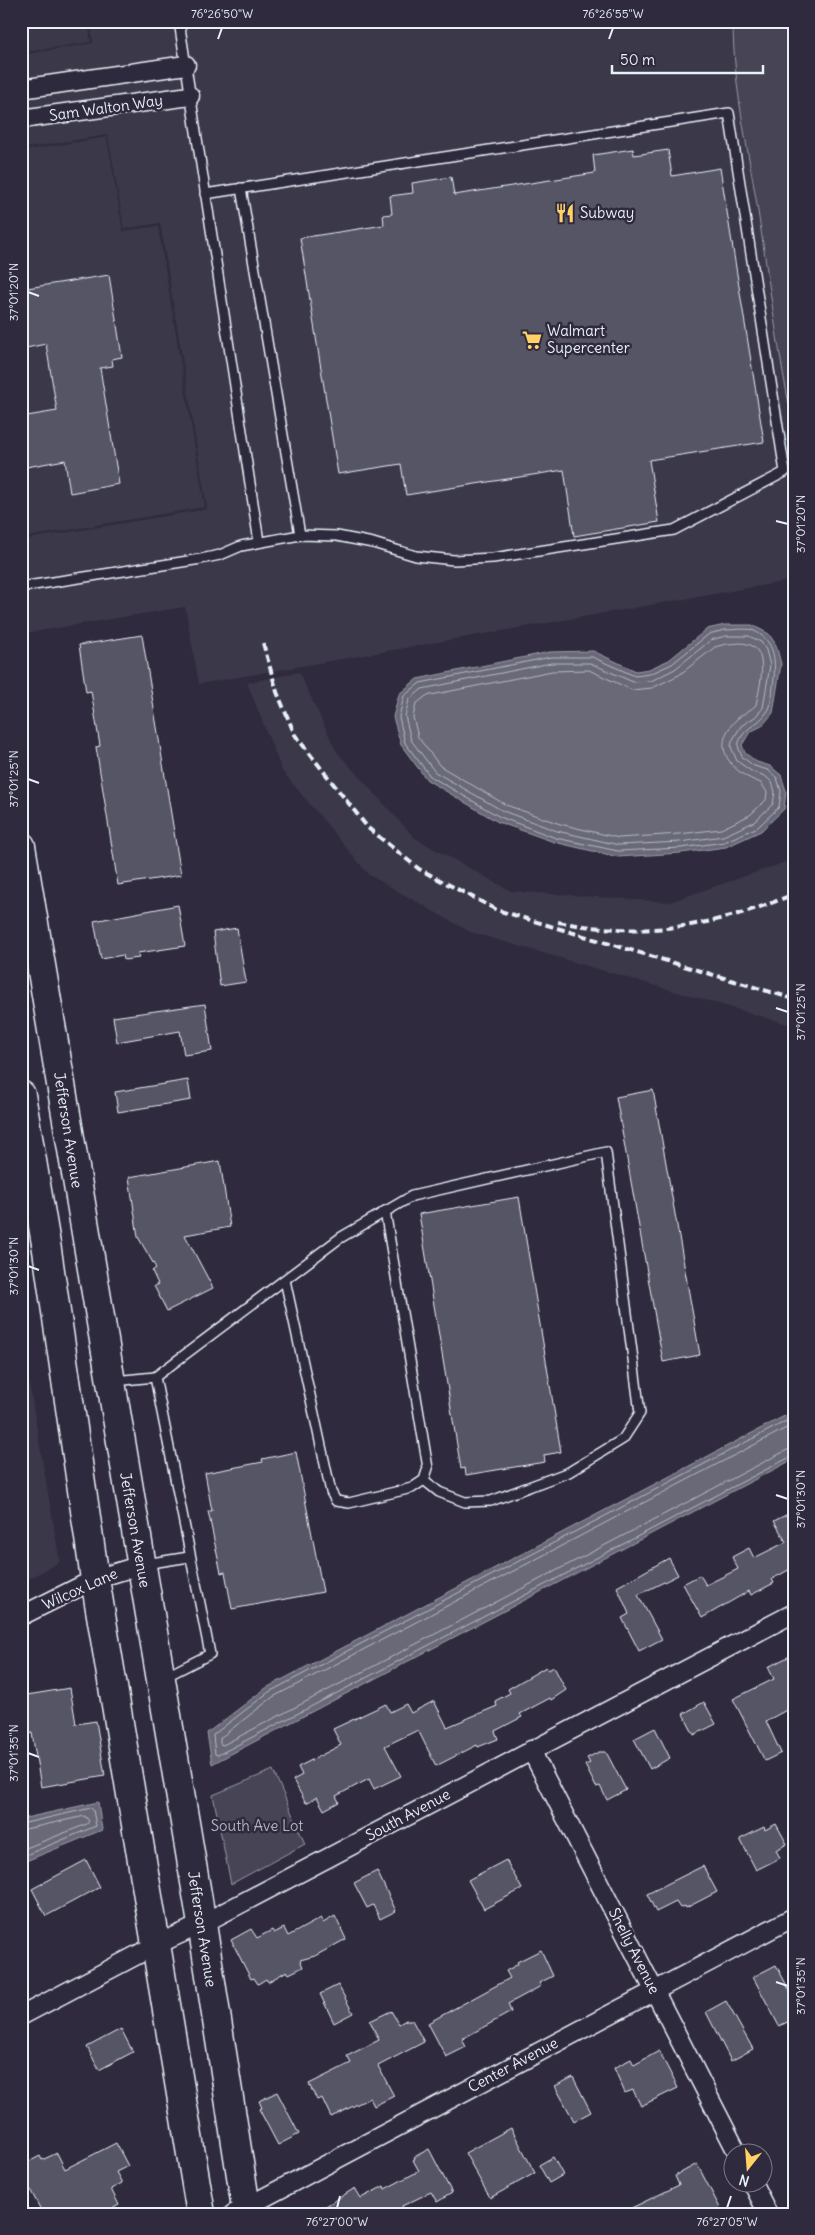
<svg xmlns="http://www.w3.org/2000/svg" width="815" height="2235" viewBox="0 0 815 2235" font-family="Delius,sans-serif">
<rect width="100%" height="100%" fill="#2f2a3d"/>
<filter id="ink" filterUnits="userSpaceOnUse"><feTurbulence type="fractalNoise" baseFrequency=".02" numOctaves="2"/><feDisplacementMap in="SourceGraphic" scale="10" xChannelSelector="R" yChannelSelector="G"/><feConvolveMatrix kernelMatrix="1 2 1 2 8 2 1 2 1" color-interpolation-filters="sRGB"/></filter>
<g filter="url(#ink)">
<g fill="#3b3749">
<polygon points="21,21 88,21 91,42 21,53"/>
<polygon points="90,21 733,21 794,394 794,580 199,684 185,607 21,634 21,540 207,509 160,223 124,229 108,135 21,149 21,55 93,43"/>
<polygon points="107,137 123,231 158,226 205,507 21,538 21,151"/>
<polygon points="299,672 337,752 415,838 511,891 670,902 794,859 794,1026 470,932 369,875 282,771 247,683"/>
<polygon points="21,1336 60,1562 21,1583"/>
</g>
<g fill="#464455" stroke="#979aa6">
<path d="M733 21H794V429C778 355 769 280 757 205 747 144 733 83 733 21Z"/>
<polygon points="273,1770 305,1844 231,1884 213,1795"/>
</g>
<g fill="#696978" stroke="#9c9fab">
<polygon points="725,625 752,625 769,634 776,645 781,664 773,713 762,726 750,732 742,745 745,753 757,762 770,766 781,775 786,791 784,809 761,831 726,847 681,853 618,857 554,842 498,822 427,780 401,745 393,717 399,694 417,679 550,652 593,651 636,671 649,669 669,660 707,629"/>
<polygon points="794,1411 794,1459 212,1764 207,1733 266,1688"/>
<polygon points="98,1802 102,1830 21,1863 21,1819"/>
</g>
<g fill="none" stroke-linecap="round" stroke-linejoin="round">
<g stroke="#b5bbc5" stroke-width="1">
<path d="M725 630C733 630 745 628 752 630 777 640 776 664 773 686 772 694 772 706 767 712 758 726 741 728 738 746L742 757 754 766 768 770 777 778 781 791 779 807 758 827 724 842 681 848 618 851 556 838 500 817 430 776 405 743 399 717 404 696 420 683 551 657H592L635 676 650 674 672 664 709 634Z"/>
<polygon points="726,636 749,636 761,642 766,650 770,665 763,708 755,717 741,726 732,741 731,747 737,761 751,771 765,776 772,782 775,792 773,804 754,822 723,836 680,842 619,845 557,831 503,811 435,772 411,740 405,716 409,700 422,689 551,663 590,663 633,682 651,681 675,669 711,640"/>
<path d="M727 644C733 644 741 642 747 644 771 649 759 689 756 705 750 711 743 713 737 719 708 747 732 773 761 783L767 792 766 800 750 815 721 829 679 834 619 838 560 824 506 805 440 766 418 737 413 717 416 704 426 696 552 671 589 670 632 690 652 688 679 675 715 647Z"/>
<polyline points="794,1417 269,1692 213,1735 215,1754 218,1755 794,1455"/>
<polyline points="794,1424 273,1697 220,1738 220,1744 223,1745 787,1450 794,1449"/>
<polyline points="21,1824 91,1808 93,1810 96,1826 21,1857"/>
<polyline points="21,1830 85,1816 89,1821 87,1824 21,1850"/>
</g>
</g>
<g fill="#575565" stroke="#e8f1f8">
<polygon points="633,149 634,155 668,150 672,176 720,168 764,442 649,460 659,522 574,536 564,470 406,495 401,464 338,474 300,238 384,225 383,215 392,214 390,196 413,193 412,183 451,177 454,195 595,173 593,155"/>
<polygon points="109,275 122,357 112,359 113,366 100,368 119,484 70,493 65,460 21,468 21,417 57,411 46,344 21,349 21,289"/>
<polygon points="142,635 181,875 118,885 96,747 100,746 91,691 86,692 79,645"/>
<polygon points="178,905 185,946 138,953 139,958 124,960 123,955 101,959 94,921"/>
<polygon points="237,928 246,982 220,986 213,932"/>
<polygon points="205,1004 212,1051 184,1055 180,1031 117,1042 113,1017"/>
<polygon points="188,1080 191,1100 118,1112 115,1092"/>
<polygon points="653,1090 700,1355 663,1362 616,1097"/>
<polygon points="220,1161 230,1227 185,1235 213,1288 167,1311 154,1286 158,1284 152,1271 156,1268 138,1237 129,1177"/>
<polygon points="519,1197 561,1452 544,1455 545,1462 466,1475 465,1468 461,1469 419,1214"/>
<polygon points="296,1452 323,1592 232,1609 225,1572 221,1573 208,1511 212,1511 205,1473 263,1462 262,1459"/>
<polygon points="794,1511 794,1567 772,1579 774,1583 751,1595 749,1591 702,1618 683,1584 700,1575 706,1585 738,1569 732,1557 749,1548 754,1558 786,1542 774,1521"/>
<polygon points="669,1558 678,1575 638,1595 662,1639 639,1651 622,1618 629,1614 617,1587"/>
<polygon points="794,1654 794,1706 766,1721 781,1753 765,1761 733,1699 774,1679 768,1667"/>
<polygon points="546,1667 548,1670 554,1667 566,1690 551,1700 550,1698 520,1714 522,1717 495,1731 498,1739 478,1747 477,1745 436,1766 418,1730 385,1746 401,1776 374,1789 369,1779 336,1796 339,1802 324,1810 317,1797 306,1803 293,1780 302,1775 298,1767 341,1745 333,1729 386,1704 390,1712 406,1704 411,1713 434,1701 447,1727 497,1706 495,1701 510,1693 508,1689"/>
<polygon points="70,1688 76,1724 96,1721 105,1776 41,1787 32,1733 21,1735 21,1696"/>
<polygon points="704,1702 716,1724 694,1735 683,1714"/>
<polygon points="655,1728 670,1758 650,1769 634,1739"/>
<polygon points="599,1752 606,1752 626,1790 607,1800 600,1786 596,1787 585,1765 590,1763 587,1758"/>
<polygon points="776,1824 787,1844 776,1850 780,1858 756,1870 740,1839 764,1827 765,1830"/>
<polygon points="86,1860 100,1887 46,1916 32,1889"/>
<polygon points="506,1860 522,1889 484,1909 468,1880"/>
<polygon points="703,1866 717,1892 686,1908 685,1906 680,1908 676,1902 656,1912 647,1894"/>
<polygon points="377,1871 396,1911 380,1919 373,1905 367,1908 354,1883"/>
<polygon points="335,1916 346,1939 315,1956 300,1960 303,1967 289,1974 287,1971 268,1982 266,1979 258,1984 254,1978 251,1979 231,1940 251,1929 257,1938 272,1930 274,1933 284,1928 288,1936 321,1918 323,1923"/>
<polygon points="541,1950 553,1976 539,1983 541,1986 508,2004 511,2012 462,2039 466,2047 446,2057 428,2023 510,1978 506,1971 518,1964 517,1962"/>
<polygon points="776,1965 794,1999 794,2019 779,2026 753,1977"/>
<polygon points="338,1985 353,2013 334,2023 320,1994"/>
<polygon points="726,2001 753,2049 731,2061 706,2012"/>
<polygon points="391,2011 399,2024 406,2020 412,2020 424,2042 378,2066 394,2096 374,2106 370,2098 331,2117 322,2098 317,2100 309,2084 351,2063 347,2056 379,2040 370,2021"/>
<polygon points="121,2029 133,2052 99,2070 87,2047"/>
<polygon points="659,2051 678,2088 641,2106 633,2090 625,2093 614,2068 631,2059 634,2065"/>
<polygon points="573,2077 591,2112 574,2121 555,2086"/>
<polygon points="277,2092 299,2134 278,2145 259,2109 262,2108 259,2101"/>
<polygon points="511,2128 535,2173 490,2198 465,2153"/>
<polygon points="116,2143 128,2166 116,2172 122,2183 111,2189 119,2205 103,2214 43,2214 21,2172 21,2166 40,2156 42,2160 57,2153 65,2169"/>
<polygon points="429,2149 452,2193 437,2202 431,2192 402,2206 406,2214 313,2214 355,2188 361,2198 384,2186 385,2189 419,2171 413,2160 415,2159 414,2157"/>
<polygon points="553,2157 563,2175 549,2183 539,2165"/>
<polygon points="697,2164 720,2208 709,2214 619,2214 679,2185 675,2176"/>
</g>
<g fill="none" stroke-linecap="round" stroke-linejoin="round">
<defs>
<g id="service">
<polyline points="179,21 259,542"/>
<polyline points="241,188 300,535"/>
<polyline points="21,587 201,559 220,555 241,546 300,535 337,536 373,543 416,556 454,560 493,558 674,530 785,472 729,113 205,194"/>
<polyline points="285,1280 331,1492 336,1501 349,1503 412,1488 424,1480 428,1468 385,1211"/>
<polyline points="155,1377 340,1238 412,1196 606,1152 640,1413 623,1439 569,1472 491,1501 465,1502 439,1492 424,1480"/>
<polyline points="114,1381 155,1377 210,1654 163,1678"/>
<polyline points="145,1564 189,1557"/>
</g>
<g id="minor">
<polyline points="21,89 186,65"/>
<polyline points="21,119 190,96"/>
<polyline points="21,1616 95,1579 141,1565"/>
<polyline points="531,1750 737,2152"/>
<polyline points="21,2016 156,1945 202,1924 794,1613"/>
<polyline points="752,2182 768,2214"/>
<polyline points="233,2214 794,1917"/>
</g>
<g id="primary">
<polyline points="21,846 202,1924 247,2214"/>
<polyline points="21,1095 47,1250 95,1579 201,2214"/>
</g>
</defs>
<use href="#service" stroke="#e8f1f8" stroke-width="12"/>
<use href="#minor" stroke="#e8f1f8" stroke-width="21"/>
<use href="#primary" stroke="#e8f1f8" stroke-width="31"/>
<use href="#service" stroke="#2f2a3d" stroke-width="9"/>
<use href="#minor" stroke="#2f2a3d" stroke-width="18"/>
<use href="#primary" stroke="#2f2a3d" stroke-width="28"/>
<g stroke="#e8f1f8" stroke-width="4" stroke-dasharray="8 4" stroke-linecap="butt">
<polyline points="263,643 277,692 295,735 368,828 419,869 497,910 794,999"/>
<path d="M558 922C647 938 711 928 794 894"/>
</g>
</g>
</g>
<path fill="none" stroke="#e8f1f8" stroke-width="2" d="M218 39 222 28M609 39 613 28M28 292 39 296M776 521 788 524M28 779 39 783M776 1008 788 1012M28 1266 39 1270M776 1495 788 1499M28 1753 39 1757M776 1982 788 1986M337 2208 340 2196M727 2208 731 2196"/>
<defs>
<symbol id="restaurant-bare" viewBox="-9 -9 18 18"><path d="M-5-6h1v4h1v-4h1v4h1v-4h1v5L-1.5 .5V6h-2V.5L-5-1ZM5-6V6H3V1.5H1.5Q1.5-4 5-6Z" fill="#ffd166" stroke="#2f2a3d" stroke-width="2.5" paint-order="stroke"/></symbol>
<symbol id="supermarket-bare" viewBox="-9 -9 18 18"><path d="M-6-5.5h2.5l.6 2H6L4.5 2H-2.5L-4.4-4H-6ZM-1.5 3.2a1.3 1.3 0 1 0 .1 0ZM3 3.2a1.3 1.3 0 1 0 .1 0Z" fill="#ffd166" stroke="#2f2a3d" stroke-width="2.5" paint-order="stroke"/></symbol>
</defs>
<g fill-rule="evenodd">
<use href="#restaurant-bare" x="551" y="199" width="28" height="28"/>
<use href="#supermarket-bare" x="518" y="326" width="28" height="28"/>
</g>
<g text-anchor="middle" stroke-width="5" stroke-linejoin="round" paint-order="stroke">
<g font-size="15" fill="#e8f1f8" stroke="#2f2a3d">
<text transform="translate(106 108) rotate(-8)" y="5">Sam Walton Way</text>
<text transform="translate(68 1130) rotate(81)" y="5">Jefferson Avenue</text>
<text transform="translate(135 1530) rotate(80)" y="5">Jefferson Avenue</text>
<text transform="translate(80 1589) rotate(-24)" y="5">Wilcox Lane</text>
<text transform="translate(408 1815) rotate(-28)" y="5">South Avenue</text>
<text transform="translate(202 1929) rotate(81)" y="5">Jefferson Avenue</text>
<text transform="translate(634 1951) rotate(63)" y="5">Shelly Avenue</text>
<text transform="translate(513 2065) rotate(-28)" y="5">Center Avenue</text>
</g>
<g font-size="15" fill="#e8f1f8" stroke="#2f2a3d" text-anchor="start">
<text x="580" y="218">Subway</text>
<text x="547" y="336">Walmart<tspan x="547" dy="17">Supercenter</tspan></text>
</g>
<g font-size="15" fill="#afb4bf" stroke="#2f2a3d">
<text x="257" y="1831">South Ave Lot</text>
</g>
</g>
<rect width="815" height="2235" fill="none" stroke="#2f2a3d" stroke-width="55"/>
<g transform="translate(748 2168) rotate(197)"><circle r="24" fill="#2f2a3d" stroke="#797a88"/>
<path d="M0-4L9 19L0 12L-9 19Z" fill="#ffd166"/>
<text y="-8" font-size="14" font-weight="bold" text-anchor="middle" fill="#e8f1f8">N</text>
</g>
<path d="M612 65v8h151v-8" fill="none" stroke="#e8f1f8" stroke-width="2.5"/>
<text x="620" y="65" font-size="15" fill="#e8f1f8" stroke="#2f2a3d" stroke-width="4" paint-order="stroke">50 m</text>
<rect x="28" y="28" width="760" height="2180" fill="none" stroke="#e8f1f8" stroke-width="2"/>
<g font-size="12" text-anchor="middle" fill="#e8f1f8">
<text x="222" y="18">76°26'50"W</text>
<text x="613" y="18">76°26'55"W</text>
<text transform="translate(14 292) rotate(-90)" y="4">37°01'20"N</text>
<text transform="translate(801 524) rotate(-90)" y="4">37°01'20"N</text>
<text transform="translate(14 779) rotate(-90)" y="4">37°01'25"N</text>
<text transform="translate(801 1012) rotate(-90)" y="4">37°01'25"N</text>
<text transform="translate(14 1266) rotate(-90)" y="4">37°01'30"N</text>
<text transform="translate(801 1499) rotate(-90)" y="4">37°01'30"N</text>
<text transform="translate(14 1753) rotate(-90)" y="4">37°01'35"N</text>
<text transform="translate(801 1986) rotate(-90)" y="4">37°01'35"N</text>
<text x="337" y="2226">76°27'00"W</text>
<text x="727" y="2226">76°27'05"W</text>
</g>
</svg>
